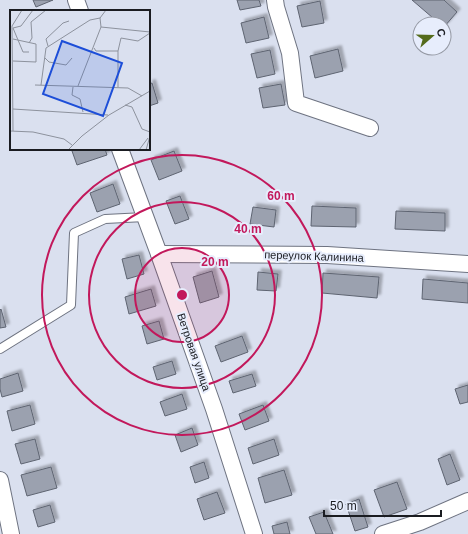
<svg xmlns="http://www.w3.org/2000/svg" width="468" height="534" viewBox="0 0 468 534" font-family="Helvetica,sans-serif">
<defs>
<filter id="shadow"><feDropShadow dx="3.5" dy="-3.5" stdDeviation="1" flood-color="#0004"/></filter>
</defs>
<rect width="100%" height="100%" fill="#dae0ef"/>
<g fill="#9ba1af" stroke="#5e6471" filter="url(#shadow)">
<polygon points="33,0 53,0 36,7"/>
<polygon points="237,0 259,0 261,6 240,10"/>
<polygon points="412,0 444,0 457,12 444,27 444,24 440,24"/>
<polygon points="320,1 324,23 302,27 297,6"/>
<polygon points="264,17 269,38 246,43 241,23"/>
<polygon points="338,49 343,71 315,78 310,56"/>
<polygon points="270,50 275,74 257,78 251,54"/>
<polygon points="152,83 158,103 149,106 149,84"/>
<polygon points="281,84 285,105 263,108 259,88"/>
<polygon points="77,149 105,149 107,155 77,165 72,151"/>
<polygon points="174,151 182,171 159,180 151,160"/>
<polygon points="113,184 120,204 97,212 90,193"/>
<polygon points="180,196 189,219 175,224 166,201"/>
<polygon points="312,206 356,208 356,227 311,226"/>
<polygon points="253,207 276,210 274,227 250,224"/>
<polygon points="396,211 445,213 445,231 395,229"/>
<polygon points="139,255 144,274 127,279 122,259"/>
<polygon points="212,271 219,297 200,303 193,277"/>
<polygon points="258,272 278,274 276,291 257,290"/>
<polygon points="323,273 379,277 377,298 322,293"/>
<polygon points="423,279 468,283 468,303 422,299"/>
<polygon points="151,289 156,306 129,314 125,297"/>
<polygon points="1,309 6,327 0,328 0,310"/>
<polygon points="159,321 164,339 147,344 142,326"/>
<polygon points="242,336 248,352 221,362 215,346"/>
<polygon points="172,361 176,374 157,380 153,367"/>
<polygon points="18,373 23,391 2,397 0,389 0,379"/>
<polygon points="252,374 256,386 233,393 229,381"/>
<polygon points="468,385 468,402 460,404 455,389"/>
<polygon points="182,394 187,409 165,416 160,402"/>
<polygon points="30,405 35,424 12,431 7,411"/>
<polygon points="263,405 269,421 245,430 239,414"/>
<polygon points="192,428 198,445 181,452 175,435"/>
<polygon points="35,439 40,459 21,464 15,444"/>
<polygon points="274,439 279,455 253,464 248,448"/>
<polygon points="450,454 460,480 447,485 438,459"/>
<polygon points="204,462 209,478 195,483 190,467"/>
<polygon points="51,467 57,488 27,496 21,475"/>
<polygon points="284,470 292,495 265,503 258,478"/>
<polygon points="397,482 407,509 384,517 374,490"/>
<polygon points="217,492 225,513 204,520 197,499"/>
<polygon points="359,499 368,527 355,531 346,504"/>
<polygon points="50,505 55,522 38,527 33,510"/>
<polygon points="324,512 333,534 316,534 309,517"/>
<polygon points="287,522 290,534 274,534 272,526"/>
</g>
<g fill="none" stroke-linecap="round" stroke-linejoin="round">
<defs>
<polyline id="lane" points="0,349 71,305 74,233 105,219 145,217"/>
<g id="street">
<polyline points="76,0 80,11"/>
<polyline points="275,0 276,7 290,53 296,103 370,128"/>
<polyline points="120,149 159,254 214,409 254,534"/>
<polyline points="159,254 327,255 468,264"/>
<polyline points="0,480 11,534"/>
<polyline points="383,534 420,522 468,501"/>
</g>
</defs>
<use href="#lane" stroke="#6e7381" stroke-width="10"/>
<use href="#street" stroke="#6e7381" stroke-width="18"/>
<use href="#lane" stroke="#fff" stroke-width="8"/>
<use href="#street" stroke="#fff" stroke-width="16"/>
</g>
<circle cx="182" cy="295" r="47" fill="#c2185b" fill-opacity=".12"/>
<g fill="none" stroke="#c2185b" stroke-width="2">
<circle cx="182" cy="295" r="47"/>
<circle cx="182" cy="295" r="93"/>
<circle cx="182" cy="295" r="140"/>
</g>
<g text-anchor="middle" stroke-width="4" stroke-linejoin="round" paint-order="stroke">
<g font-size="11" fill="#1a1c21" stroke="#e7edfc">
<text transform="translate(314 256) rotate(2)" y="4">переулок Калинина</text>
<text transform="translate(194 352) rotate(71)" y="4">Ветровая улица</text>
</g>
</g>
<g transform="translate(10 10)">
<rect width="140" height="140" fill="#dae0ef"/>
<path fill="none" stroke="#8d929d" stroke-width="1" d="M91 17 140 22M3 29 26 34V52L3 51M19 33 22 28 21 12 36 0M38 36 36 29 53 13 59 11M84 38 86 41H108M19 42H13L3 18 11 16 23 0M35 48 39 52 56 55 62 48M25 75 118 78 132 86M31 75 36 38 80 10 90 8 96 0M68 76 91 17 90 8M63 77 62 85 70 89 73 102M108 77V41L111 28 128 31 140 23M115 95 122 97 132 119 140 122M3 99 98 105M0 121 23 122 54 129 62 135M3 121 2 16 12 0M58 140 72 126 99 105 140 81M129 140 138 128M136 140 140 126"/>
<path fill="#1d4ed8" fill-opacity="0.15" stroke="#1d4ed8" stroke-width="2" d="M52 31 112 53 93 106 33 84Z"/>
<rect width="140" height="140" fill="none" stroke="#1a1c21" stroke-width="2"/>
</g>
<circle cx="182" cy="295" r="6" fill="#c2185b" stroke="#e7edfc" stroke-width="2"/>
<g font-size="12" text-anchor="middle" font-weight="bold" fill="#c2185b" stroke="#e7edfc" stroke-width="4" stroke-linejoin="round" paint-order="stroke">
<text x="281" y="200">60 m</text>
<text x="248" y="233">40 m</text>
<text x="215" y="266">20 m</text>
</g>
<g transform="translate(432 36) rotate(70)"><circle r="19" fill="#e7edfc" stroke="#9599a4"/>
<path d="M0-3L7 15L0 10L-7 15Z" fill="#546b1c"/>
<text y="-6" font-size="11" font-weight="bold" text-anchor="middle" fill="#1a1c21">С</text>
</g>
<path d="M324 510v6h117v-6" fill="none" stroke="#1a1c21" stroke-width="2"/>
<text x="330" y="510" font-size="12" fill="#1a1c21" stroke="#e7edfc" stroke-width="3" paint-order="stroke">50 m</text>
</svg>
